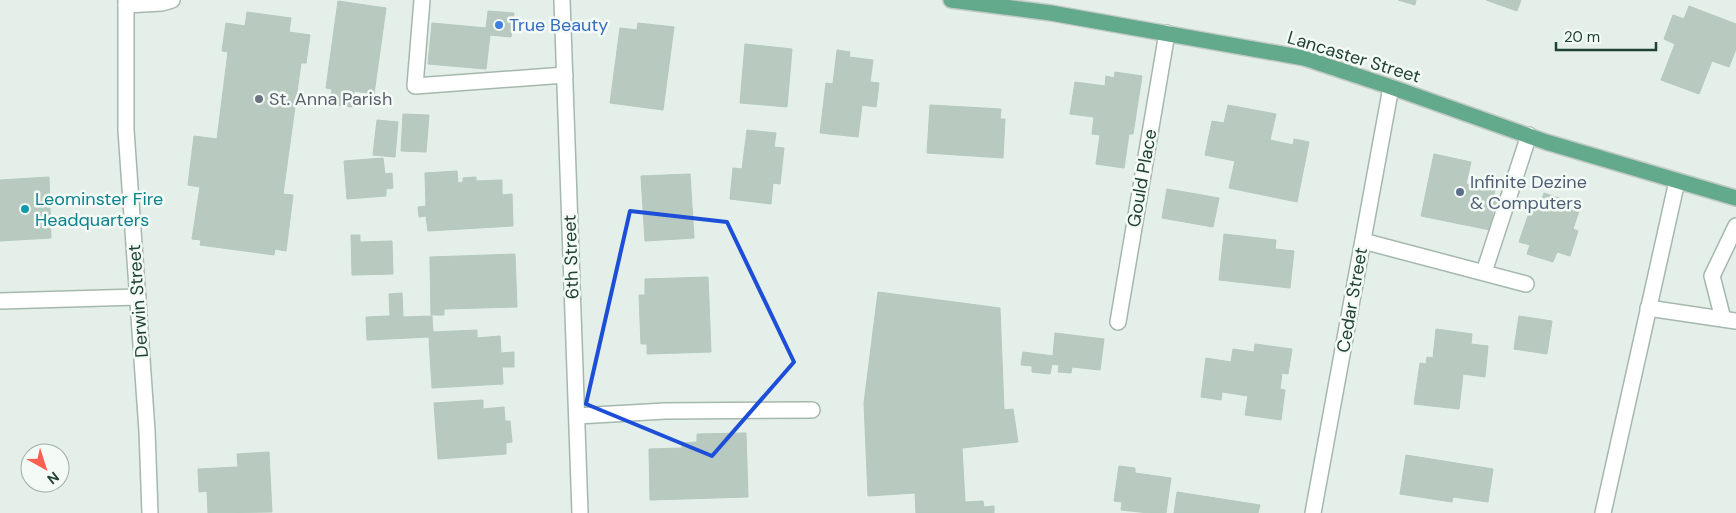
<svg xmlns="http://www.w3.org/2000/svg" width="1736" height="513" viewBox="0 0 1736 513" font-family="'DM Sans',sans-serif">
<rect width="100%" height="100%" fill="#e3efe8"/>
<g fill="#b8cac0" stroke="#b5c9bd">
<polygon points="1398,0 1416,0 1415,5"/>
<polygon points="1486,0 1521,0 1517,11"/>
<polygon points="338,1 386,8 374,94 354,91 352,107 330,104 332,89 326,88"/>
<polygon points="1689,6 1736,24 1736,49 1729,67 1712,61 1699,94 1661,80 1675,44 1664,39 1673,15 1684,19"/>
<polygon points="488,11 514,13 511,37 490,35 486,69 428,64 432,23 486,28"/>
<polygon points="247,12 291,18 289,32 310,35 306,63 301,63 283,194 293,195 286,251 275,249 274,255 200,245 201,240 192,239 200,187 188,185 194,136 217,139 228,52 222,51 226,23 245,26"/>
<polygon points="638,23 674,27 663,110 610,103 620,28 637,30"/>
<polygon points="745,44 792,49 787,107 740,103"/>
<polygon points="837,50 850,52 849,57 873,60 870,82 879,83 876,107 862,105 858,137 820,133 826,83 833,84"/>
<polygon points="1115,72 1142,76 1133,134 1129,134 1124,168 1096,164 1100,135 1092,134 1094,117 1070,114 1075,82 1105,86 1106,76 1114,78"/>
<polygon points="930,105 1001,109 1000,119 1005,119 1003,158 927,153"/>
<polygon points="1228,105 1276,114 1270,140 1293,145 1294,139 1309,142 1297,202 1229,188 1235,161 1205,155 1212,121 1224,123"/>
<polygon points="403,114 429,115 426,152 401,151"/>
<polygon points="377,120 398,122 395,157 373,155"/>
<polygon points="747,130 776,133 774,147 784,148 780,184 773,183 771,204 730,199 733,168 742,169"/>
<polygon points="1434,154 1471,162 1466,184 1495,189 1494,195 1502,197 1500,208 1494,206 1490,230 1421,216"/>
<polygon points="383,158 385,174 392,173 393,188 386,189 386,196 347,199 344,161"/>
<polygon points="457,171 458,183 463,182 463,178 476,177 476,181 502,180 502,195 512,194 513,226 428,231 426,216 419,217 418,207 426,206 425,173"/>
<polygon points="690,174 694,238 645,241 641,176"/>
<polygon points="49,177 51,238 0,241 0,180"/>
<polygon points="1167,189 1219,198 1213,227 1162,218"/>
<polygon points="1544,193 1581,205 1573,229 1578,231 1570,256 1557,252 1553,262 1527,254 1530,245 1519,242 1531,207 1538,210"/>
<polygon points="1224,234 1276,240 1275,249 1294,251 1290,288 1219,280"/>
<polygon points="351,235 360,235 360,242 392,241 393,274 352,275"/>
<polygon points="515,254 517,307 444,309 444,315 431,315 430,257"/>
<polygon points="708,277 711,352 647,354 647,344 641,344 639,295 645,295 645,279"/>
<polygon points="878,292 1000,308 1004,410 1013,409 1018,442 962,448 965,502 983,501 984,507 994,506 994,513 916,513 915,493 868,496 864,403"/>
<polygon points="402,293 403,317 432,316 433,332 477,330 477,338 500,336 501,353 514,352 514,367 502,367 503,384 432,388 429,337 367,340 366,317 390,316 389,294"/>
<polygon points="1519,316 1552,321 1547,354 1514,349"/>
<polygon points="1436,329 1472,334 1471,344 1488,346 1485,377 1463,374 1459,409 1414,404 1420,363 1426,364 1427,357 1433,358"/>
<polygon points="1055,333 1104,339 1100,370 1072,367 1071,373 1058,372 1059,365 1052,364 1050,374 1032,372 1032,366 1021,365 1023,352 1053,356"/>
<polygon points="1255,344 1292,349 1288,374 1282,373 1280,389 1285,390 1281,420 1245,415 1248,396 1222,392 1221,400 1201,397 1206,358 1231,362 1233,349 1254,352"/>
<polygon points="483,400 483,409 504,407 505,421 510,421 512,442 506,443 506,454 438,459 434,403"/>
<polygon points="746,433 748,497 650,500 649,449 682,448 682,443 697,442 697,434"/>
<polygon points="269,452 272,512 208,513 207,491 199,492 198,469 238,467 237,454"/>
<polygon points="1406,455 1493,469 1488,502 1453,497 1452,502 1400,494"/>
<polygon points="1119,466 1135,468 1135,473 1171,478 1166,513 1149,513 1121,510 1122,502 1114,501"/>
<polygon points="1177,492 1260,505 1258,513 1174,513"/>
</g>
<g fill="none" stroke-linecap="round" stroke-linejoin="round">
<defs>
<g id="minor">
<polyline points="126,0 126,130 147,431 150,513"/>
<polyline points="422,0 415,86 565,75"/>
<polyline points="562,0 580,513"/>
<polyline points="126,5 162,3 172,0"/>
<polyline points="1363,241 1526,284"/>
<polyline points="1484,272 1529,135"/>
<polyline points="0,301 138,297"/>
<polyline points="1648,308 1736,321"/>
<polyline points="1723,319 1712,276 1736,226"/>
<polyline points="1118,322 1167,33"/>
<polyline points="577,416 665,411 812,410"/>
<polyline points="1313,513 1391,87"/>
<polyline points="1603,513 1677,181"/>
</g>
<polyline id="major" points="951,0 1051,13 1304,58 1391,87 1546,142 1736,198"/>
</defs>
<use href="#minor" stroke="#a5b8ae" stroke-width="18"/>
<use href="#major" stroke="#c1cac6" stroke-width="18"/>
<use href="#minor" stroke="#fff" stroke-width="15"/>
<use href="#major" stroke="#63a98b" stroke-width="15"/>
</g>
<path fill="none" stroke="#1d4ed8" stroke-width="4" stroke-linejoin="round" d="M630 211 727 222 794 362 712 456 586 404Z"/>
<circle fill="#3f7fe0" stroke="#f4faf6" stroke-width="2" cx="499" cy="25" r="5"/>
<circle fill="#6b7280" stroke="#f4faf6" stroke-width="2" cx="259" cy="99" r="5"/>
<circle fill="#5c6f8a" stroke="#f4faf6" stroke-width="2" cx="1460" cy="192" r="5"/>
<circle fill="#0f9aa8" stroke="#f4faf6" stroke-width="2" cx="25" cy="209" r="5"/>
<g text-anchor="middle" stroke-width="5" stroke-linejoin="round" paint-order="stroke">
<g font-size="18" fill="#366cbe" stroke="#f4faf6" text-anchor="start">
<text x="509" y="31">True Beauty</text>
</g>
<g font-size="18" fill="#204234" stroke="#f4faf6">
<text transform="translate(1354 57) rotate(17)" y="6">Lancaster Street</text>
<text transform="translate(1142 178) rotate(-80)" y="6">Gould Place</text>
<text transform="translate(571 257) rotate(-92)" y="6">6th Street</text>
<text transform="translate(1352 300) rotate(-80)" y="6">Cedar Street</text>
<text transform="translate(138 301) rotate(-94)" y="6">Derwin Street</text>
</g>
<g font-size="18" fill="#5b616d" stroke="#f4faf6" text-anchor="start">
<text x="269" y="105">St. Anna Parish</text>
</g>
<g font-size="18" fill="#4e5e75" stroke="#f4faf6" text-anchor="start">
<text x="1470" y="188">Infinite Dezine<tspan x="1470" dy="21">&amp; Computers</tspan></text>
</g>
<g font-size="18" fill="#0d838f" stroke="#f4faf6" text-anchor="start">
<text x="35" y="205">Leominster Fire<tspan x="35" dy="21">Headquarters</tspan></text>
</g>
</g>
<g transform="translate(45 468) rotate(141)"><circle r="24" fill="#f4faf6" stroke="#9fb0a8"/>
<path d="M0-4L9 19L0 12L-9 19Z" fill="#ff5f51"/>
<text y="-8" font-size="14" font-weight="bold" text-anchor="middle" fill="#204234">N</text>
</g>
<path d="M1556 42v8h100v-8" fill="none" stroke="#204234" stroke-width="2.5"/>
<text x="1564" y="42" font-size="15" fill="#204234" stroke="#f4faf6" stroke-width="4" paint-order="stroke">20 m</text>
</svg>
